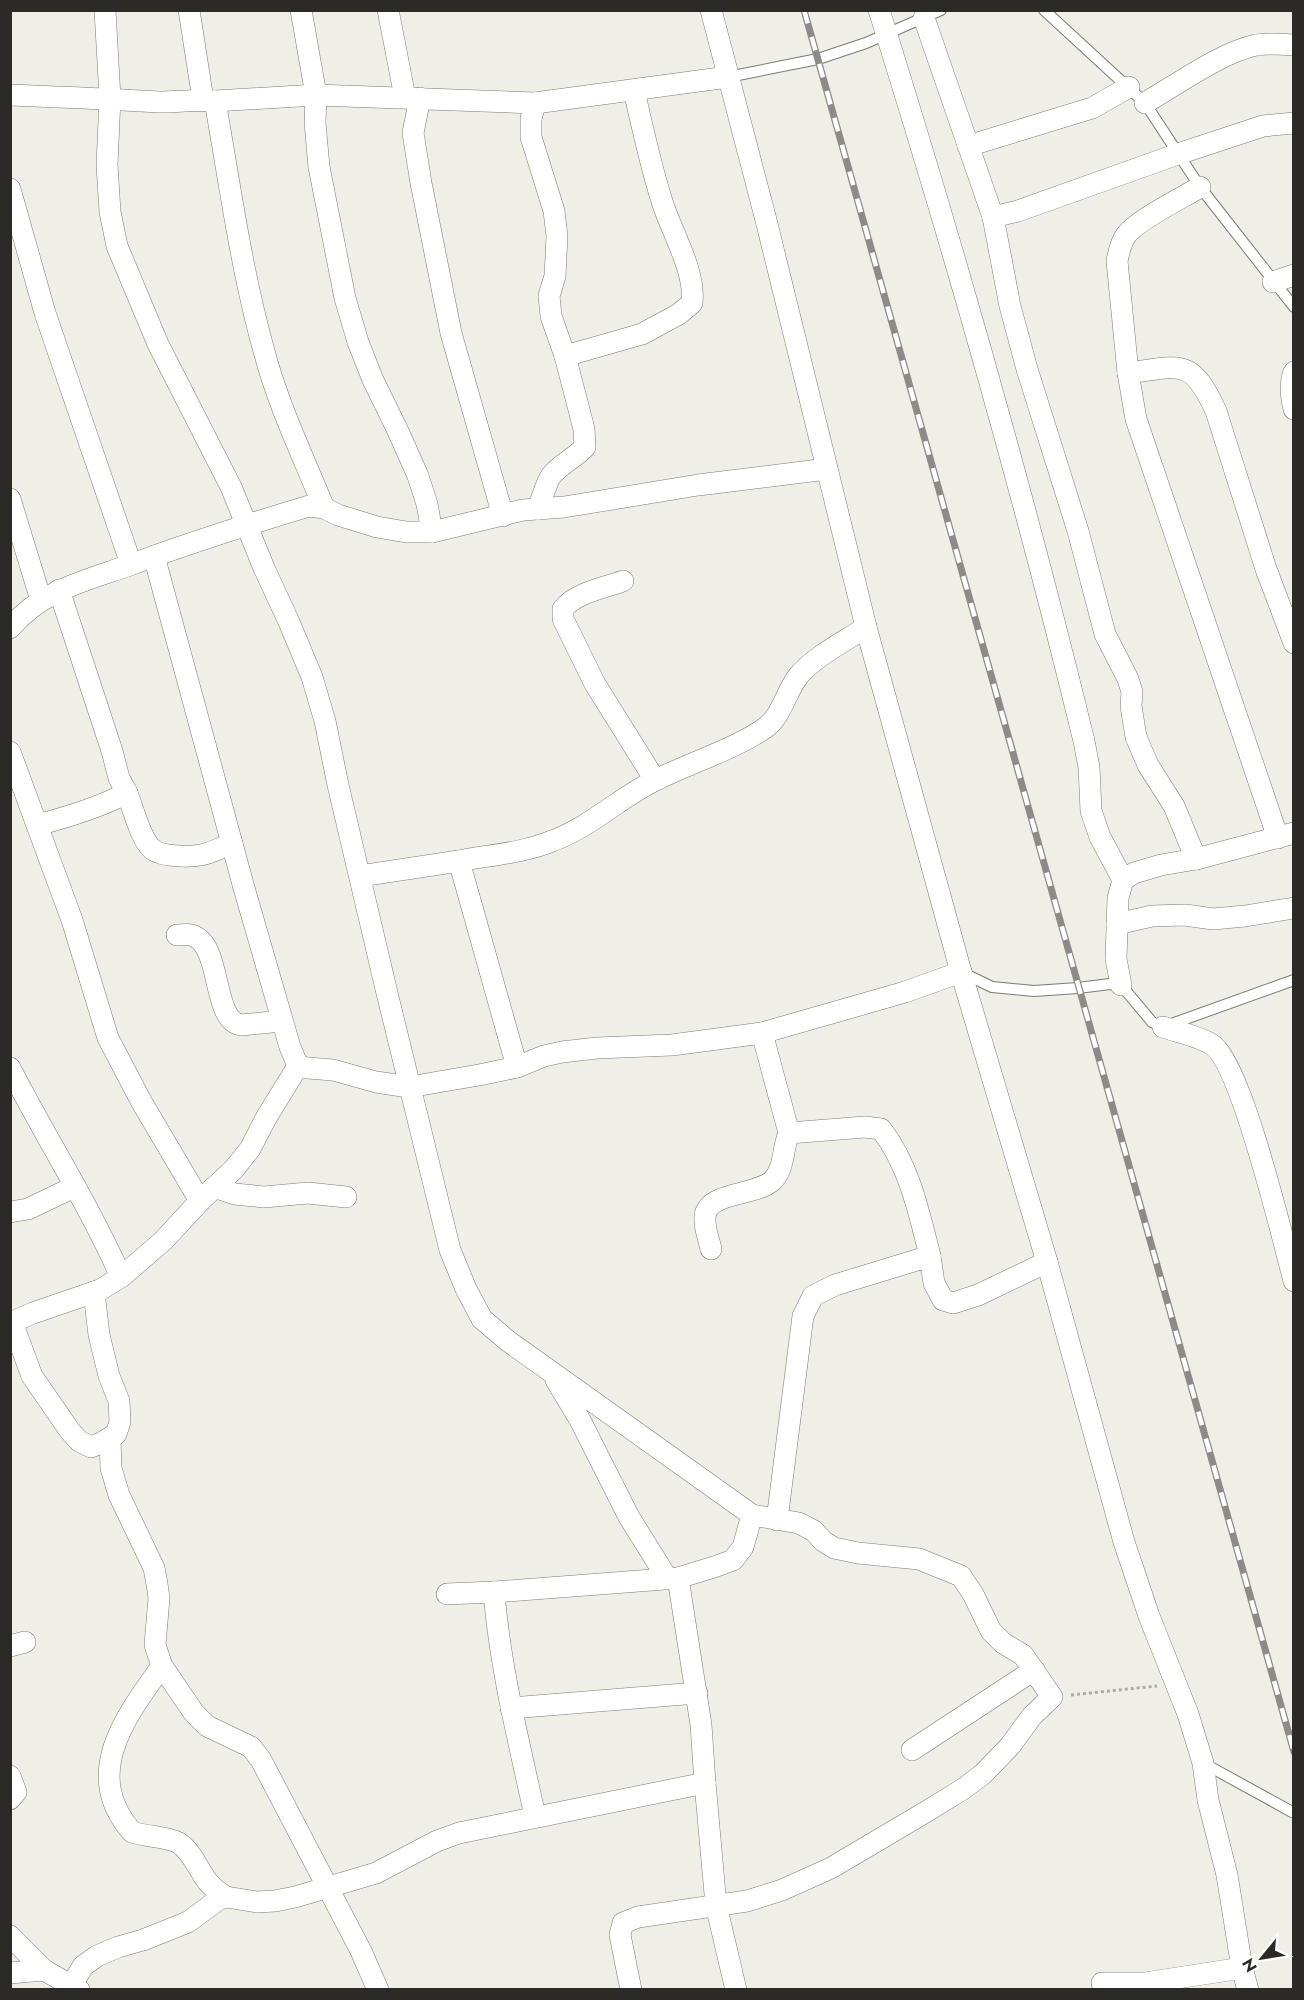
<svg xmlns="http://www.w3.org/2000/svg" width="1304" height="2000" viewBox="0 0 1304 2000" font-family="Jost,sans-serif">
<rect width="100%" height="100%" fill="#f0efe7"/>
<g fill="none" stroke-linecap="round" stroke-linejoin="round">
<defs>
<g id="service">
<polyline points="1044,10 1145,103 1200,187 1294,307"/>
<polyline points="728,77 818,59 866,43 941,10"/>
<polyline points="961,972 992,987 1034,991 1078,988 1110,984 1121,985 1152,1022 1163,1027 1294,980"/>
<polyline points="1203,1763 1294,1813"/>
</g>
<g id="minor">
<path d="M105 10 110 98 107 165 110 212 117 246 158 344 231 487 264 568 289 622 312 677 325 721 338 785 387 993 450 1250 466 1289 482 1319 508 1341 752 1515 743 1547 733 1560 714 1567 678 1578 494 1592C500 1668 519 1742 535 1816"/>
<polyline points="189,10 203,100"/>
<polyline points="301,10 316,95 315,123 319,167 345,298 358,342 373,380 398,431 418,476 427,504 432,532"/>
<polyline points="388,10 405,97"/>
<polyline points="711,10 766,220 866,627 961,972 1047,1262 1124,1542 1149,1616 1188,1714 1203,1763 1208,1800 1227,1875 1242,1968 1248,1990"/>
<path d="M879 10C955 252 1024 495 1084 741L1089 767 1091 811 1100 837 1123 880"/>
<polyline points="924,18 993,217 1018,211 1178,154 1263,126 1294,123"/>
<path d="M10 95C60 97 110 99 159 102 178 102 196 99 215 101L316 95 535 103 728 77"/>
<polyline points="420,98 413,133 421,183 451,333 503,516"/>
<path d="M215 101C230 185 241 269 264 351 278 405 303 456 324 508"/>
<path d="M535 103 531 119V137L554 211 557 236 555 276 549 296 551 316 565 356 584 429 585 447C575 458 560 464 551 476 545 485 542 499 538 509"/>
<path d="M1145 103C1176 85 1222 52 1256 45 1269 43 1281 44 1294 45"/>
<polyline points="968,146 1092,108 1129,87"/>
<path d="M1200 187C1182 198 1139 219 1127 234 1121 241 1119 252 1117 261L1128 373 1136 419 1278 838"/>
<polyline points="10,189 45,313 131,564"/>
<polyline points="993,217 1010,306 1027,369 1078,531 1105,634 1128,679 1132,692 1131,706 1136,737 1148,765 1174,806 1196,859"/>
<polyline points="1273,282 1294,275"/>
<path d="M565 356 642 334 679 314 692 303C696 270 670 230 661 198 650 163 642 126 634 90"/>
<path d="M1294 372C1289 384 1291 397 1294 409"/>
<path d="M1128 373C1181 366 1191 357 1216 411L1266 569 1294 643"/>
<polyline points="10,499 41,600"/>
<polyline points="154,556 244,888 290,1047 298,1066 308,1068 333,1070 376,1082 409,1087 479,1075 517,1067 544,1056 562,1052 597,1048 672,1045 762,1033"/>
<path d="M623 581C604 588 575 593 563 609V619L595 684 655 780"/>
<path d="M10 628C42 590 85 581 130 565 189 543 249 524 309 506L324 508 338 515 377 527 406 532H432L523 510 564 507 698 485 827 469"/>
<polyline points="10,752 72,920 108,1038 141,1101 200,1201"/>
<path d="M127 793C133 808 140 837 151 848 159 857 189 857 201 855 211 853 222 847 232 844"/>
<path d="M37 825C68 817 98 808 127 793L119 778 112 751 59 590"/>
<path d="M459 861C490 855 523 853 552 841 591 827 621 796 658 779 692 762 735 749 765 728 782 716 786 691 799 675 817 655 844 642 866 627"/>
<polyline points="360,876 459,861 517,1067"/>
<polyline points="1117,924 1152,916 1185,915 1213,919 1245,916 1294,908"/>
<path d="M177 935C181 935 187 934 191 935 223 943 211 1020 241 1025L282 1021"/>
<polyline points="1121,985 1116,959 1118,898 1123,880 1134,873 1161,865 1196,859 1294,833"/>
<path d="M1163 1027C1177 1032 1198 1036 1211 1044 1241 1061 1283 1240 1294 1281"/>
<path d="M10 1068C46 1138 89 1205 121 1277L100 1290 33 1313 10 1323"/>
<polyline points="214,1187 235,1194 264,1197 308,1193 346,1197"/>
<polyline points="10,1212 28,1209 74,1187"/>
<path d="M711 1249C709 1240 705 1230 705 1221 702 1191 754 1197 772 1181 785 1169 782 1149 789 1133"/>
<path d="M930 1256C919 1212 909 1165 881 1129L865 1127 789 1133 762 1033 905 992 961 972"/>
<polyline points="121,1277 163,1241 200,1201 234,1169 250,1149 266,1118 298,1066"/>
<polyline points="12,1322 32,1376 70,1431 79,1441 91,1447 101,1443 116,1434 120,1422 119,1401 109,1376 99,1335 94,1292"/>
<polyline points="556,1380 580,1420 629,1517 667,1578"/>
<polyline points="110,1438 111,1468 119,1495 154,1568 157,1584 159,1598 155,1645 162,1666 194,1713 207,1726 251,1747 261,1760 361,1951 378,1990"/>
<polyline points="777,1520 803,1316 813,1296 835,1285 930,1256 934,1283 943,1300 953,1303 978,1295 1047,1262"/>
<polyline points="678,1578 701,1725 705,1783 716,1905 736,1990"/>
<polyline points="447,1594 494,1592"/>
<polyline points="10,1646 25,1642"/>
<path d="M162 1666C126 1716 81 1774 132 1832 146 1837 166 1836 179 1843 191 1851 197 1866 205 1878 210 1886 218 1892 226 1897"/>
<polyline points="511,1708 697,1693"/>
<polyline points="912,1750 1034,1670"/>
<polyline points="10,1776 16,1792 10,1799"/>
<polyline points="10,1936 44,1970 79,1990"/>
<polyline points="10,1973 44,1970"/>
<polyline points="1102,1983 1145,1983 1242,1968"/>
<polyline points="71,1986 83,1966 97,1956 118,1947 143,1940 188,1922 218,1900 226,1897 257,1902 275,1901 295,1897 376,1873 437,1841 459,1833 705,1783"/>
<polyline points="631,1990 620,1935 623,1923 638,1917 747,1901 782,1890 831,1868 924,1813 963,1789 983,1774 1010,1746 1032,1716 1052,1697 1023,1655 1003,1643 991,1631 973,1594 961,1576 919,1559 858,1553 834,1548 823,1541 814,1531 799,1523 752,1515"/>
</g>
</defs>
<use href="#service" stroke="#7b7a73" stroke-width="12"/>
<use href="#minor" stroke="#7b7a73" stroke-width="22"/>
<polyline stroke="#abaaa4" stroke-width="3" stroke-dasharray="3 3" stroke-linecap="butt" points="1071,1695 1157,1686"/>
<use href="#service" stroke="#fff" stroke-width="10"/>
<use href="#minor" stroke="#fff" stroke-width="21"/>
<defs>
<polyline id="rail" points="804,10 1294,1752"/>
</defs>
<use href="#rail" stroke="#8c8b85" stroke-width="7"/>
<use href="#rail" stroke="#fff" stroke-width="4.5" stroke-dasharray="14" stroke-linecap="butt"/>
</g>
<rect width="1304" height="2000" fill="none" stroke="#2b2a27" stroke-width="24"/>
<g transform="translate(1262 1958) rotate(240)" stroke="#ffffff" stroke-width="4.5" paint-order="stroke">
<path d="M0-4.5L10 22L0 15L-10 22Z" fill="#2b2a27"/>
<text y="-9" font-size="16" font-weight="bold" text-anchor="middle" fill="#2b2a27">N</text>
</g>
</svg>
